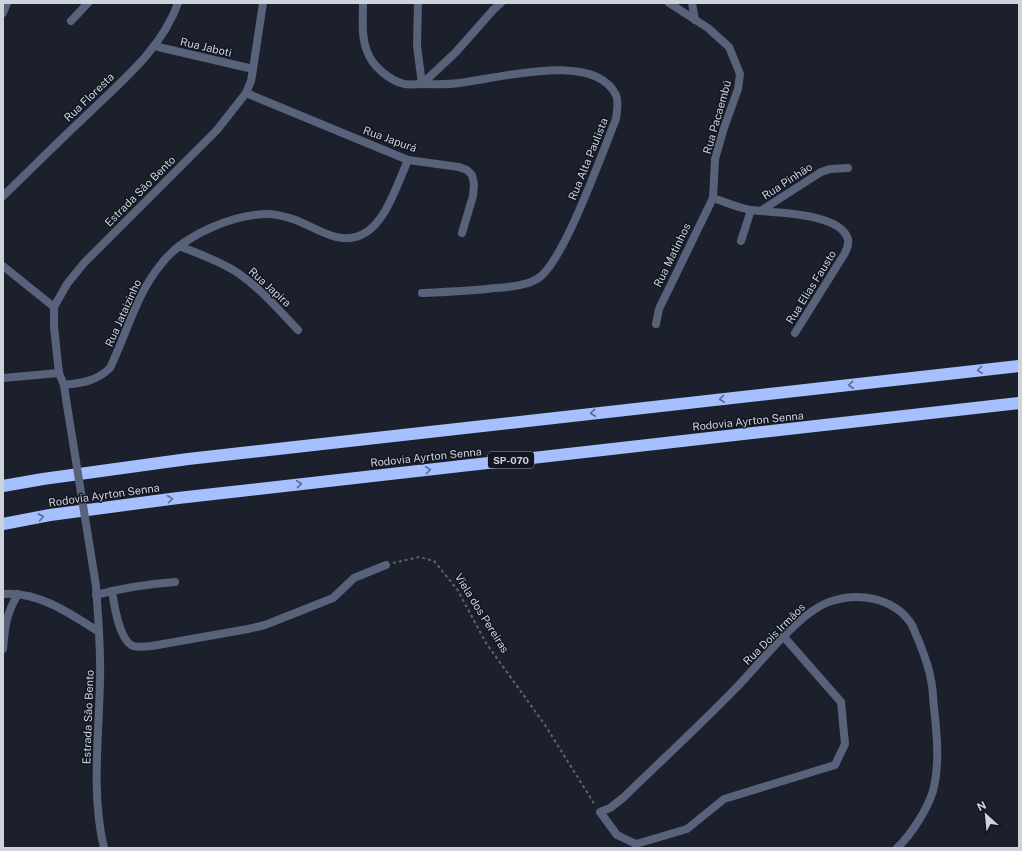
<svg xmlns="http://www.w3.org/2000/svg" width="1022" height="851" viewBox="0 0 1022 851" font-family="'Public Sans',sans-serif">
<rect width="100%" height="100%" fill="#1b202c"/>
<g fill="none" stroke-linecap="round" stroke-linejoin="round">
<polyline stroke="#5f636e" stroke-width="2" stroke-dasharray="3 3" stroke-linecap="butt" points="393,563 419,557 434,561 457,589 486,643 545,725 595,805"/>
<g stroke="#58627b" stroke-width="8">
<path d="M363 3C363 19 361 36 367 51 372 66 389 80 404 84 410 85 417 84 422 84 435 84 446 85 459 83 496 79 595 50 616 95 619 102 617 111 616 119 603 150 563 265 537 279 525 286 509 287 495 288 471 291 446 292 422 293"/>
<polyline points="418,3 417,46 422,84"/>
<polyline points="692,3 695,20"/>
<polyline points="3,13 7,3"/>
<polyline points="71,21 88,3"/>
<polyline points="154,46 253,69"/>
<polyline points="422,84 456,52 494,9 501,3"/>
<polyline points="246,93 408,160 459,167 467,170 472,175 474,184 473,196 462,233"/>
<path d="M3 196C32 168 61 139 91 111 124 79 162 48 178 3"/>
<path d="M713 198C725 202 738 208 751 210 773 213 840 212 848 239 849 244 847 249 845 253L795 333"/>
<polyline points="762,210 821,172 830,169 848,168"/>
<polyline points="741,241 751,210"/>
<path d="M179 246C199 254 220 261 238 273 261 289 279 310 298 330"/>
<polyline points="656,324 659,309 713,198 715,159 724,128 738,89 740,74 729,47 708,28 669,3"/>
<polyline points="3,378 59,373"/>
<path d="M64 385C82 383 97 381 110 368 127 333 136 294 162 263 184 235 233 214 269 214 276 214 286 217 293 219 316 227 339 247 363 234 386 223 398 182 408 160"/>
<path d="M112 591C114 604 119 640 133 646 138 648 146 646 152 646L248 629 265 625 333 598 354 578 386 565"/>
<path d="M3 594C38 591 71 614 99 632"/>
<path d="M96 595C122 588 148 584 175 582"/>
<path d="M784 637 841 702 845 744 835 765 724 799 687 829 636 844 617 835 600 812 610 808 624 797C661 761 699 726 735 689 759 665 800 610 832 601 859 592 893 598 910 622 914 627 915 634 918 639 923 652 929 666 931 680 933 689 933 699 934 708 937 735 940 764 933 791 927 810 911 835 897 848"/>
<path d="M3 649C5 626 6 614 18 594"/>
</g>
<g stroke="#58627b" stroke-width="8">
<polyline points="3,266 54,307"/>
<polyline points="66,399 64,385 59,373 54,327 54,307 67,284 84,263 217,130 246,93 251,81 253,69 263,3"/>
<path d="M96 586C98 617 101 649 100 680 99 736 91 794 104 848"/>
</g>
<g stroke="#a6bfff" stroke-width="12">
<polyline points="3,486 43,479 188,459 1019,366"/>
<polyline points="3,524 50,515 178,498 1019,403"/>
</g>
<polyline stroke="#58627b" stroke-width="8" points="66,399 96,586"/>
</g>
<defs><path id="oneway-chevron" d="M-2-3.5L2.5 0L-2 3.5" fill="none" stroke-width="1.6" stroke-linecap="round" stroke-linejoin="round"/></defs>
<g stroke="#5c6a90">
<use href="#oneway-chevron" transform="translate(980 370) rotate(174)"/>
<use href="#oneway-chevron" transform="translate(851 385) rotate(174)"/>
<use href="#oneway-chevron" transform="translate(722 399) rotate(174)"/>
<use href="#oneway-chevron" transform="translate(593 413) rotate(174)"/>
<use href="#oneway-chevron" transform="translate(428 470) rotate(-6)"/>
<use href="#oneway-chevron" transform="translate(299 484) rotate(-6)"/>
<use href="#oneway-chevron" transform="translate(170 499) rotate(-8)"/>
<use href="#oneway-chevron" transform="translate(41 517) rotate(-11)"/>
</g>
<g text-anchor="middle" stroke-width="3" stroke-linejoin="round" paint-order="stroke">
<rect fill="#111622" stroke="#959aa4" stroke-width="1" x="488" y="452" width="46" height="16" rx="3"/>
<g font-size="10" font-weight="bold" fill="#ced2db">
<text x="511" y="464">SP-070</text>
</g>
<g font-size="11" fill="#ced2db" stroke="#111622">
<text transform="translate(206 47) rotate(13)" y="4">Rua Jaboti</text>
<text transform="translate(89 97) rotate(-44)" y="4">Rua Floresta</text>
<text transform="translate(717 117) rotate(-74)" y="4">Rua Pacaembú</text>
<text transform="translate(390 139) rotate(20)" y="4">Rua Japurá</text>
<text transform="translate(588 159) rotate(-68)" y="4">Rua Alta Paulista</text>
<text transform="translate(787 181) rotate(-33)" y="4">Rua Pinhão</text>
<text transform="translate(140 191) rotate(-45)" y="4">Estrada São Bento</text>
<text transform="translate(672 255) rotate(-64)" y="4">Rua Matinhos</text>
<text transform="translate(270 287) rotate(42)" y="4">Rua Japira</text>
<text transform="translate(811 287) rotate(-58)" y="4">Rua Elias Fausto</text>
<text transform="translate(123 313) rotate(-66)" y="4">Rua Jataizinho</text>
<text transform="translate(748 421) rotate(-6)" y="4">Rodovia Ayrton Senna</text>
<text transform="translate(426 457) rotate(-6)" y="4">Rodovia Ayrton Senna</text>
<text transform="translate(104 495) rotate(-8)" y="4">Rodovia Ayrton Senna</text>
<text transform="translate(482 613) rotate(58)" y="4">Viela dos Pereiras</text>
<text transform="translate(774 634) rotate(-45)" y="4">Rua Dois Irmãos</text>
<text transform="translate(88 717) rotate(-88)" y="4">Estrada São Bento</text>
</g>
</g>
<rect width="1022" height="851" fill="none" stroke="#ced2db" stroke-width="8"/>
<g transform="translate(986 815) rotate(333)" stroke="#111622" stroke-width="3" paint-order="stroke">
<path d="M0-3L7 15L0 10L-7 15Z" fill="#ced2db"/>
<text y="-6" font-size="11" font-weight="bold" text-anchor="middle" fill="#ced2db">N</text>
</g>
</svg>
